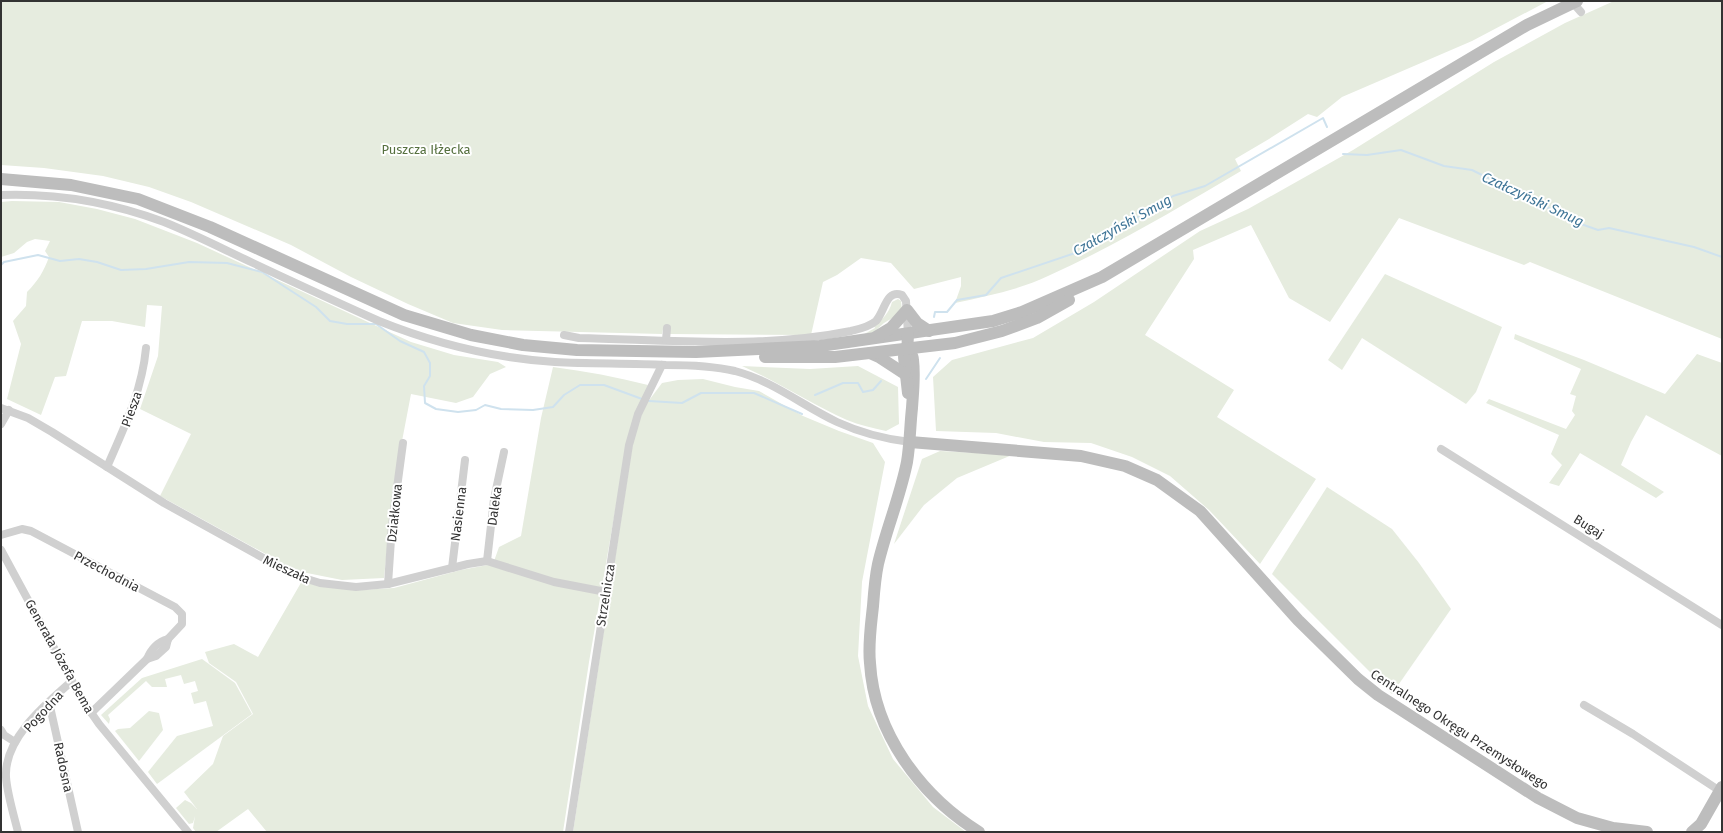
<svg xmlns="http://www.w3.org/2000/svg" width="1723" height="833" viewBox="0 0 1723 833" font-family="'Fira Sans',sans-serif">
<rect width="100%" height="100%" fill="#fff"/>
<g fill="#e6ecdf">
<path d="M1 1H1548L1472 41 1342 97 1317 117 1308 114 1269 139 1235 159 1241 171C1178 208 1115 246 1048 276 1019 290 986 296 955 303L961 286V277L914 289 891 263 861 258 837 275 823 282 811 335 670 334 669 328 663 329 662 334 502 330 453 323 408 304 351 277 291 245 191 202 149 187 103 176 44 168 1 165Z"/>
<polygon points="1614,1 1722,1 1722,339 1530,262 1524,265 1399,218 1330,322 1289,298 1251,225 1193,250 1194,259 1145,335 1234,390 1217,417 1316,479 1260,564 1209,510 1170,476 1132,457 1091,443 1044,442 996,433 936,431 933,377 952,360 1033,338 1094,302 1200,231 1248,209 1353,150 1494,62 1565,23"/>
<path d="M12 201 59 202 97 209 135 219 197 243 411 342 454 355 498 362 506 367 490 374 473 397 456 403 411 394 394 483 384 578 342 580 302 572 284 564 160 496 191 434 140 409 158 356 162 306 147 305 145 327 112 321H82L66 376 55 377 41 415 7 399 21 344 13 321 26 306 27 292C38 281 44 271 49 257L45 251 50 241 35 239 27 242 14 253 1 257V202Z"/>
<polygon points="1385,274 1502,327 1476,392 1466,404 1362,338 1342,370 1328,360"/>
<path d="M898 299 901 301 902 310 899 314 884 323 874 332 859 337 875 328 874 326C883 319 889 313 892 302Z"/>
<polygon points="1515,334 1584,360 1665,394 1697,354 1722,363 1722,456 1646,415 1631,442 1621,465 1664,492 1656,498 1580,453 1559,486 1549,483 1562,465 1551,454 1559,435 1486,403 1489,399 1566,429 1575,415 1572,411 1576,396 1570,394 1581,369 1514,339"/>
<path d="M742 366 810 369 858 366 898 387 899 424 886 431C873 428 859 425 847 420 811 404 778 382 742 366Z"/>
<path d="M553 367C585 371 617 377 648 385L628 436 589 662 563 832H267L248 809 216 832H196L193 828 195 816 193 823 189 824 176 808 185 800 191 803 197 809 184 792 213 764 223 736 253 714 236 682 209 663 205 652 234 644 258 657 302 581 326 586 360 590 394 588 461 570 493 564 499 547 521 536 541 418Z"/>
<polygon points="703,379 735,387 759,391 803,416 839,431 873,443 885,462 862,582 858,656 868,706 893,759 933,807 966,832 573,832 634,435 644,407 662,383 678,380"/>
<polygon points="940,451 1012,455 957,478 924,505 894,544 922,459"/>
<polygon points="1327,487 1392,529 1419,563 1451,609 1392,694 1272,574"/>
<polygon points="202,659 235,683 252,714 157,784 148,772 177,736 213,726 206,701 194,704 191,693 198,691 195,681 184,684 181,675 165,679 167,687 152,687 146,681 108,715 110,719 109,724 101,715 142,678"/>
<polygon points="149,711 159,713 163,730 139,761 115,731 118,729 130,728"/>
</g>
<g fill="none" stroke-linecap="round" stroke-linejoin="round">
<g stroke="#cfe2ee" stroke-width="2">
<polyline points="1343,154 1367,155 1401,150 1444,166 1472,170 1581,224 1598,230 1609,228 1694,247 1722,257"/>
<polyline points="1,265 4,262 38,255 60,261 79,259 97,262 121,270 146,269 189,262 227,263 262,272 316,307 330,321 347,324 376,324 400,341 424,352 430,363 430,376 424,386 425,403 436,409 458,412 476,410 485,405 501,409 533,410 553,407 564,395 580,385 604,385 642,399"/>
<polyline points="934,317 935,312 947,312 957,300 986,295 1001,278 1081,251 1173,196 1205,186 1323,118 1327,127"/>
<polyline points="926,379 940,358"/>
<polyline points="815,395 843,383 858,383 863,392 873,390 881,381"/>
<polyline points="649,401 682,403 701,393 754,393 802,414"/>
</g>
<g stroke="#d0d0d0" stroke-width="8">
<polyline points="1573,3 1581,12"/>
<path d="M1 195C56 193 113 203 164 222 194 234 223 249 253 263 295 283 337 302 379 321 436 344 494 358 555 362 592 364 629 363 666 365 690 365 713 366 735 371 773 381 803 406 837 422 861 433 884 439 910 442"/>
<path d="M564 335 579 338C669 340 762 349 851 331 859 329 869 327 876 321 885 311 886 289 902 295L906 301 908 334"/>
<polyline points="666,340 667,328"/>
<polyline points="1,408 28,418 52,432 164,503 276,565 307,579 320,583 356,587 388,584 468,564 487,561 554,582 606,592"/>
<polyline points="1,424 9,410"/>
<polyline points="1441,449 1722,625"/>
<path d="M107 467C124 428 142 391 146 348"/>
<polyline points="1,535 22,529 31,531 175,607 182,614 182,624 168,639 166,647 156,656 147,659"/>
<polyline points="1,550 81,698 99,724 188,832"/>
<polyline points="487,561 494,499 504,452"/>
<polyline points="452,568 465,460"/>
<polyline points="388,584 392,525 403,443"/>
<polyline points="49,702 78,832"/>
<polyline points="1584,705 1633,734 1720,791"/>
<path d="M91 713 147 659C151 649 157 642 168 639"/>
<polyline points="1,730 4,735 15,742"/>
<path d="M18 832C14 816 7 793 6 777 4 738 46 704 72 681"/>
<polyline points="569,832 629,445 638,414 662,365"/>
</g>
<g stroke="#bdbdbd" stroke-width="12">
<polyline points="1,179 71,185 138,199 210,227 404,315 471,335 523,345 577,350 696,352 820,346 993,321 1022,312 1102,277 1527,25 1577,1"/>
<path d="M908 334C908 338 907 345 908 349 910 353 913 355 913 360 915 376 913 392 912 408 910 426 910 444 907 462 900 497 886 530 878 564 875 578 874 592 873 606 871 625 868 644 870 663 874 733 921 796 979 832"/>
<polyline points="876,337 891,328 907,310 917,323 929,331"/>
<polyline points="908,348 904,357 908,393"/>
<polyline points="870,353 879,357 905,374"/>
<polyline points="765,357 835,357 955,343 1002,331 1037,318 1069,300"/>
<polyline points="910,442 1081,456 1125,466 1157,480 1200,511 1298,620 1358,679 1378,695 1538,798 1577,818 1613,828 1647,832"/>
<polyline points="1692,832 1701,824 1722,787"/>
</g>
</g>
<g text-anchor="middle" stroke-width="4" stroke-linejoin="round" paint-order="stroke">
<g font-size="13" fill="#56703f" stroke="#fff">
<text x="426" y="154">Puszcza Iłżecka</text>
</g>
<g font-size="13" fill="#333" stroke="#fff">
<text transform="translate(131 409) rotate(-70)" y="5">Piesza</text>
<text transform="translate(494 506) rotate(-82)" y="5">Daleka</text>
<text transform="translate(394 513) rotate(-84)" y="5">Działkowa</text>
<text transform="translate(458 514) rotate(-83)" y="5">Nasienna</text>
<text transform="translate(1589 526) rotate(32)" y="5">Bugaj</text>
<text transform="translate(287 569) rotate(25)" y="5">Mieszała</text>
<text transform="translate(107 571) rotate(28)" y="5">Przechodnia</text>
<text transform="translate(605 595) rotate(-81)" y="5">Strzelnicza</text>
<text transform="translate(60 656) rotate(61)" y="5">Generała Józefa Bema</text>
<text transform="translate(43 711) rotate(-47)" y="5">Pogodna</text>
<text transform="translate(1460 729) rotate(33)" y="5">Centralnego Okręgu Przemysłowego</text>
<text transform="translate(64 767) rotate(78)" y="5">Radosna</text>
</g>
<g font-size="14" font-style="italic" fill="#3f7597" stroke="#fff">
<text transform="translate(1533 199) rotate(25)" y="5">Czałczyński Smug</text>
<text transform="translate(1122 225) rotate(-29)" y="5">Czałczyński Smug</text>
</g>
</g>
<rect width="1723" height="833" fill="none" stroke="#333333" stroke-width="4"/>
</svg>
